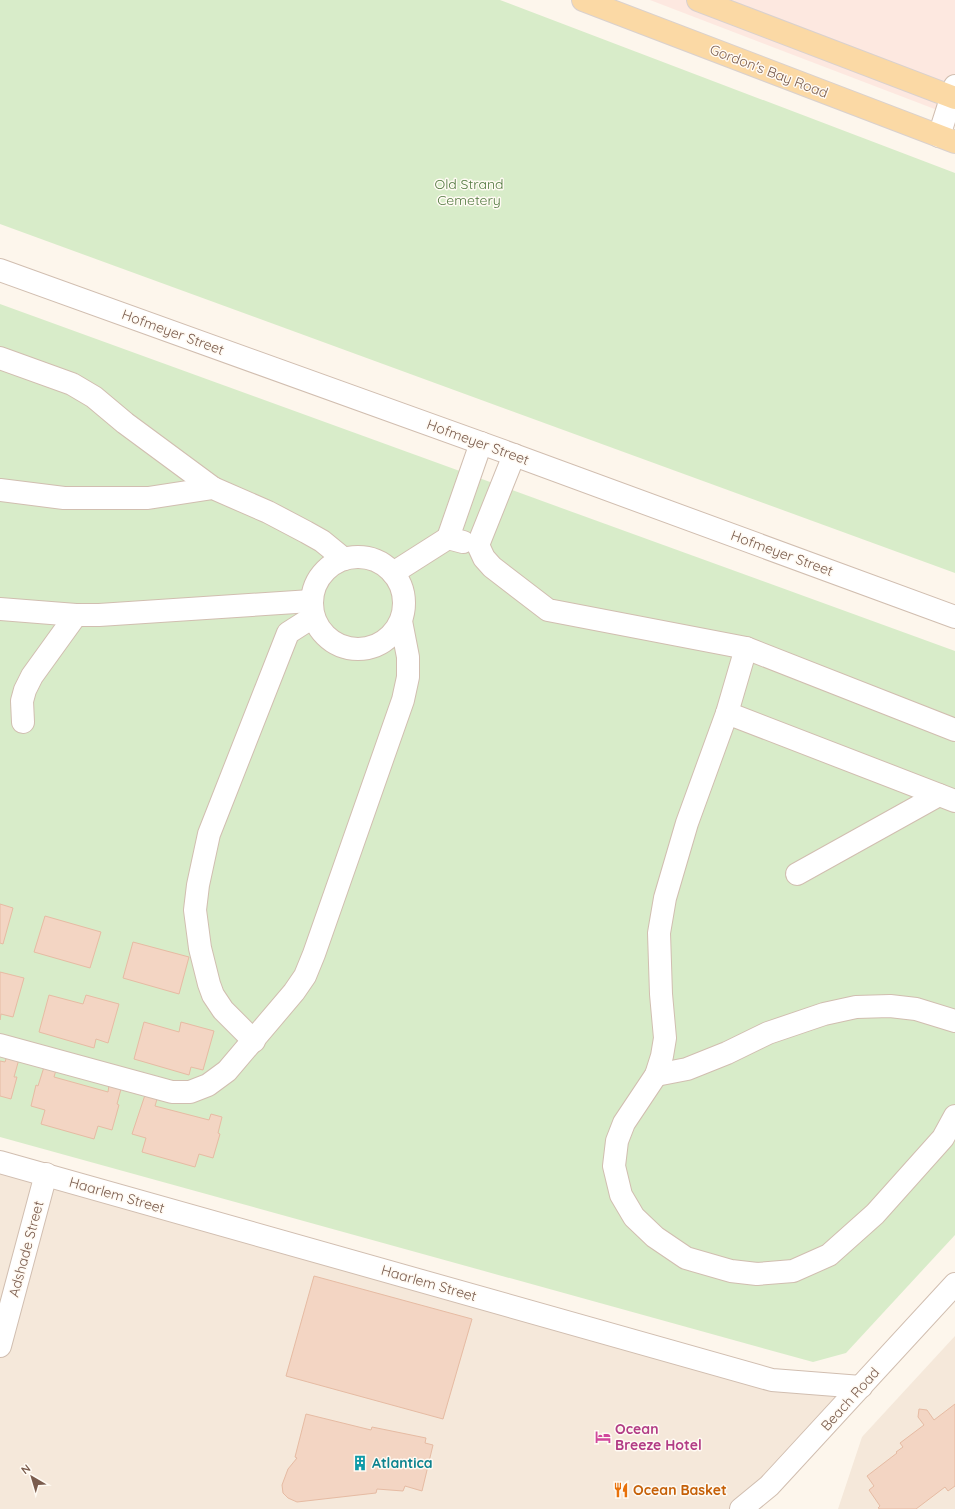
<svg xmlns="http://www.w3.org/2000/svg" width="955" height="1509" viewBox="0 0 955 1509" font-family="Quicksand,sans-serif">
<rect width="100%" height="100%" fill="#fdf6ec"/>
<g fill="#f5e8da">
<polygon points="0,1164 773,1382 859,1387 739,1509 0,1509"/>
<polygon points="955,1336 955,1509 838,1509 862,1437"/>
</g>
<polygon fill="#fde8e0" points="650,0 955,0 955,81 945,113"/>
<g fill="#d8ecc9">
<polygon points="0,0 500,0 955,173 955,573 0,224"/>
<polygon points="0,304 955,651 955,1235 846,1353 813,1362 0,1137"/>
</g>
<g fill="#f3d5c3" stroke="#e6bba3">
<polygon points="0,904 13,908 3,944 0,943"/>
<polygon points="45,916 101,932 90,968 34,952"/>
<polygon points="133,942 189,957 179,994 123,978"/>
<polygon points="0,972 24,978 13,1017 1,1014 0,1020"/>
<polygon points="49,995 83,1004 86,995 119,1004 108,1043 96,1039 94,1048 39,1032"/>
<polygon points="144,1022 179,1032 181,1022 214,1031 203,1070 191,1067 189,1075 134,1059"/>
<polygon points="7,1056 19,1059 14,1077 17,1077 11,1099 0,1096 0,1061 5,1062"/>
<polygon points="44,1067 56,1070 54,1077 108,1092 109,1085 121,1089 117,1104 119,1105 112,1130 98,1126 94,1139 41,1124 45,1110 31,1106 36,1085 38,1086"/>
<polygon points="145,1095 157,1099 155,1106 209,1120 211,1114 222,1117 218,1133 220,1134 213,1158 199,1154 195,1167 142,1152 146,1138 132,1134"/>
<polygon points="314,1276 472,1319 443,1419 286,1376"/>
<polygon points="955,1404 955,1486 948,1491 945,1487 916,1509 880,1509 878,1508 880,1506 869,1490 874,1486 867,1476 897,1453 896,1452 903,1447 900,1443 924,1425 918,1417 919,1409 927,1410 934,1420"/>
<polygon points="306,1414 371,1430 372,1427 426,1438 425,1443 433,1445 422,1491 405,1486 403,1491 377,1489 376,1493 297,1502 288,1498 283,1493 282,1485 288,1469 297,1458 295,1457"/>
</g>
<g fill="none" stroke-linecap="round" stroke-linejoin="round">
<defs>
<g id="minor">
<polyline points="939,136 955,86"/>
<polyline points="0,270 514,455 955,617"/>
<polyline points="0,358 72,384 94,397 125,423 213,488"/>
<polyline points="514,455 478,545 484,558 492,567 548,610 746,648 955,730"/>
<polyline points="0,490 64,498 148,498 213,488 268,512 306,532 322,541 344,559"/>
<polyline points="448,538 481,443"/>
<circle cx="358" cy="603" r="46"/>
<polyline points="393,573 448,538 463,542"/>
<polyline points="0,609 76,615 99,615 311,601"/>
<polyline points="746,648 727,713 687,823 665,898 659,933 661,994 665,1038 662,1056 656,1075 624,1123 617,1141 614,1166 621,1195 634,1217 655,1237 686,1258 731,1271 757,1274 793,1271 829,1255 875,1214 943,1138 955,1116"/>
<polyline points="727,713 955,801"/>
<polyline points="23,722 22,701 25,690 32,676 76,615"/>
<polyline points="797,874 939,795"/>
<polyline points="254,1041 223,1010 213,995 209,984 200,948 195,910 198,885 209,834 288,633 313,617"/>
<polyline points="0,1045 172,1092 190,1092 208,1085 227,1071 294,992 305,976 314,954 403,700 408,677 408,657 401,621"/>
<polyline points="656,1075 687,1069 727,1053 768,1033 824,1014 856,1007 890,1006 916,1009 955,1021"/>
<polyline points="0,1162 772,1380 861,1387"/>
<polyline points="0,1346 46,1174"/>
<polyline points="741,1509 769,1486 955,1284"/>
</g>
<g id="major">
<polyline points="583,0 955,142"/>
<polyline points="698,0 955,98"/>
</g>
</defs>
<use href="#minor" stroke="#d1beb0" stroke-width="24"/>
<use href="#major" stroke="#dad1cd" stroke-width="24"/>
<use href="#minor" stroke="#fff" stroke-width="22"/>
<use href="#major" stroke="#fbd9a5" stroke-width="22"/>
</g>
<defs>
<symbol id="hotel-bare" viewBox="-9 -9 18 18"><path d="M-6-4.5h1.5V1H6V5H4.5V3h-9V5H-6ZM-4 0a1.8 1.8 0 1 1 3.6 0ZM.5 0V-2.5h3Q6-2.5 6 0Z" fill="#d1479c" stroke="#fffaf3" stroke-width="2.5" paint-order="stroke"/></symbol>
<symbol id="building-bare" viewBox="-9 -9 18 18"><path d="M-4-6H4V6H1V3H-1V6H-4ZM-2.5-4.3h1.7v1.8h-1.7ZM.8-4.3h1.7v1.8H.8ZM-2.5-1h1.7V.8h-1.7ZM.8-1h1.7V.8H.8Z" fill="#0f9aa8" stroke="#fffaf3" stroke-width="2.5" paint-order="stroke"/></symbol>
<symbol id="restaurant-bare" viewBox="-9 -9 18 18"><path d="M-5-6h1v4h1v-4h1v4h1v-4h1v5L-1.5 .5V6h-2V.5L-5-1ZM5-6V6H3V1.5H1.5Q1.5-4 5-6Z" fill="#e8710a" stroke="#fffaf3" stroke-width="2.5" paint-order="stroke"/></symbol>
</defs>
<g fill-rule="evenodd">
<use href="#hotel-bare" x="592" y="1426" width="22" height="22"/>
<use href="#building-bare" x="349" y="1452" width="22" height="22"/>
<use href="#restaurant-bare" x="610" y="1479" width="22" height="22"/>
</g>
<g text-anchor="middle" stroke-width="3" stroke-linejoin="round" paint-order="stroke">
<g font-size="14" fill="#7a5c4d" stroke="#fffaf3">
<text transform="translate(769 71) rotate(21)" y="5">Gordon's Bay Road</text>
<text transform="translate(173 332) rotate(20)" y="5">Hofmeyer Street</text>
<text transform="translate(478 442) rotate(20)" y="5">Hofmeyer Street</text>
<text transform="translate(782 553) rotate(20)" y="5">Hofmeyer Street</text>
<text transform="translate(117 1195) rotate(16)" y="5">Haarlem Street</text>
<text transform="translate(26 1249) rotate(-75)" y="5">Adshade Street</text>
<text transform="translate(429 1283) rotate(16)" y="5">Haarlem Street</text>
<text transform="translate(850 1399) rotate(-48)" y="5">Beach Road</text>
</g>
<g font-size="14" fill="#537a41" stroke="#fffaf3">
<text x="469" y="189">Old Strand<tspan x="469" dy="16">Cemetery</tspan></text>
</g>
<g font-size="14" font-weight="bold" fill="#b23c85" stroke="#fffaf3" text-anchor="start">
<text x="615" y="1434">Ocean<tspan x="615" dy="16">Breeze Hotel</tspan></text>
</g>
<g font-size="14" font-weight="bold" fill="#0d838f" stroke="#fffaf3" text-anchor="start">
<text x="372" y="1468">Atlantica</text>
</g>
<g font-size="14" font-weight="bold" fill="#c56008" stroke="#fffaf3" text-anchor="start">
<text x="633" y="1495">Ocean Basket</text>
</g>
</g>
<g transform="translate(32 1477) rotate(322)" stroke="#fffaf3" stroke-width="3" paint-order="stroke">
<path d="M0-3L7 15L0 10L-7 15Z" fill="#7a5c4d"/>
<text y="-6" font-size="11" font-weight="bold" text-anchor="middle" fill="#7a5c4d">N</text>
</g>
</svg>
